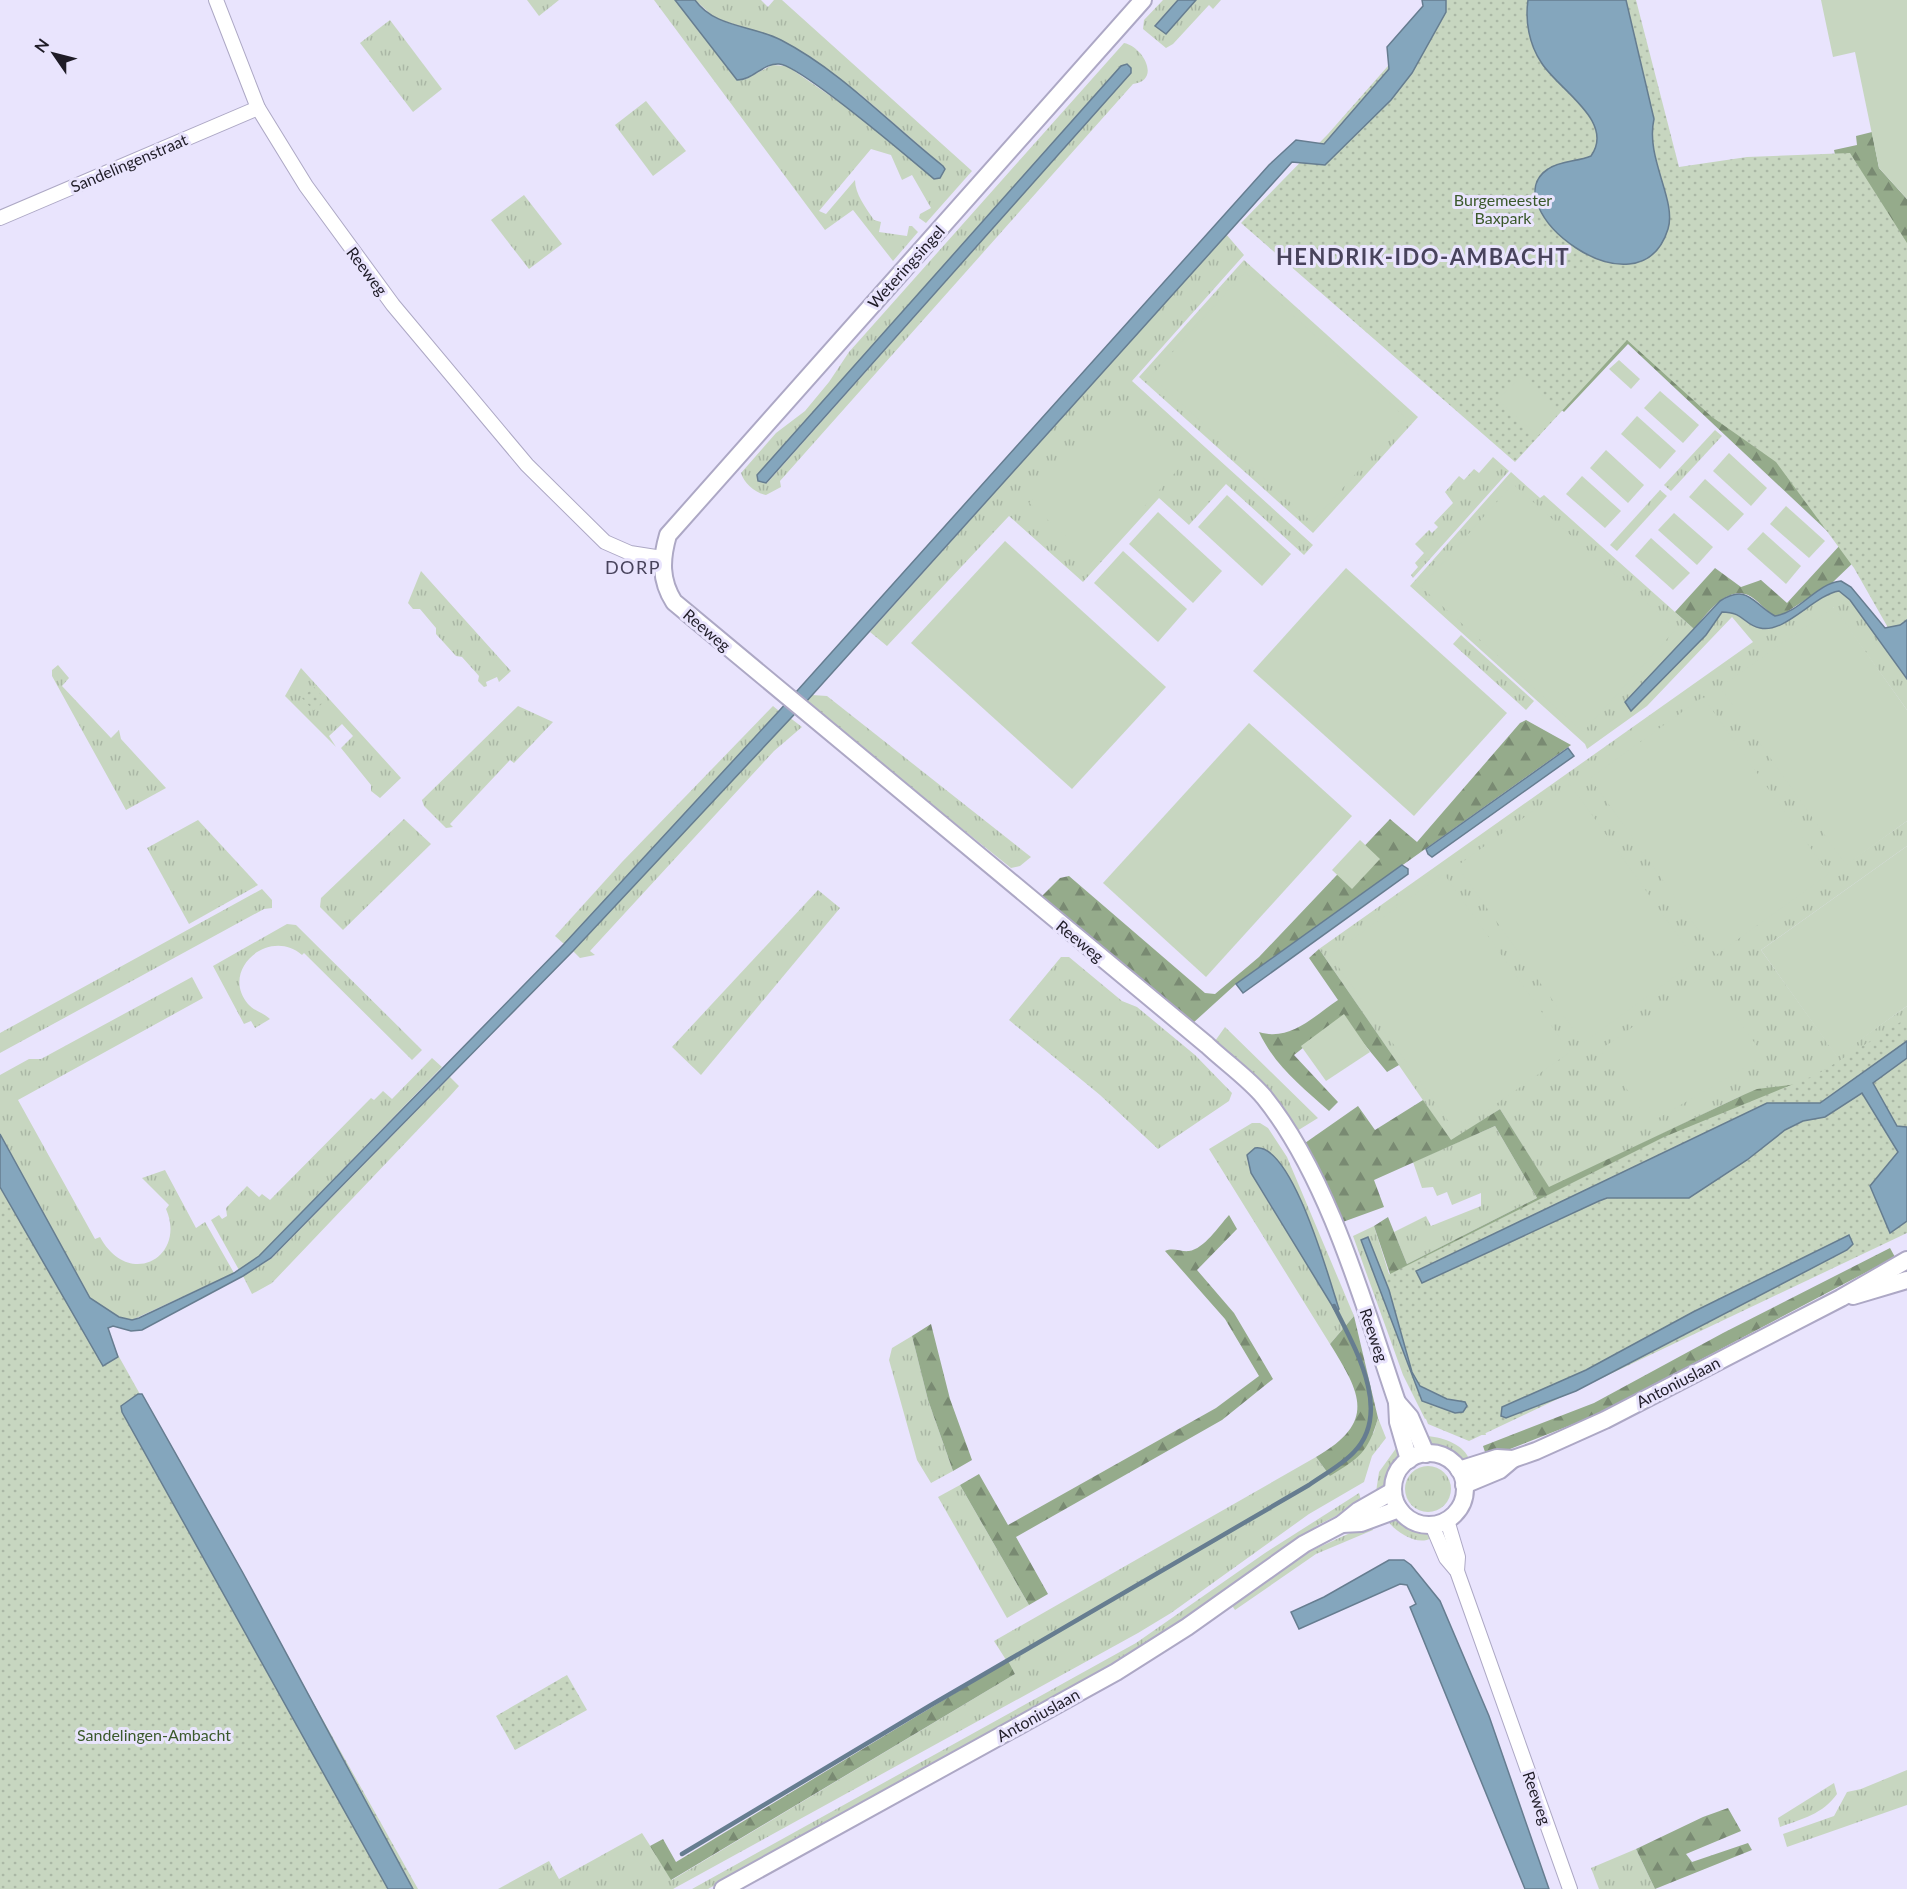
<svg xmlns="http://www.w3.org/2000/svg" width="1907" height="1889" viewBox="0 0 1907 1889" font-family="Lato,sans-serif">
<defs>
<pattern id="grass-tufts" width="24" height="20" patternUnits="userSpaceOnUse" patternTransform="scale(1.5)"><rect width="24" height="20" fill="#c7d6c0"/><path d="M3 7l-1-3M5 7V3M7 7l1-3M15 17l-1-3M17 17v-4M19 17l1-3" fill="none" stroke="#aab7a5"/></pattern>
<pattern id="forest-firs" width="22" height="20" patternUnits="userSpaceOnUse" patternTransform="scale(1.5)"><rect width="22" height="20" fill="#95ab8b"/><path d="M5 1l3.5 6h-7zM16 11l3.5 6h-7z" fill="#798a72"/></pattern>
<pattern id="park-dots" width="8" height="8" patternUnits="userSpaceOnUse" patternTransform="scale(1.5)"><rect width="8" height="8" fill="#c7d6c0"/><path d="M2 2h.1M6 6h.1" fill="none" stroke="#aab7a5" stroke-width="1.8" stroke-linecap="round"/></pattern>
</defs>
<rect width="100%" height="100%" fill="#e9e4fd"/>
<g fill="url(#grass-tufts)" fill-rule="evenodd">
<polygon points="527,0 559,0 539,16"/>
<path d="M654 0H675L737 80 746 79 772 65 787 66 842 104 943 166 860 94 781 40 715 18 695 0H761L768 7 774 0H782L972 171 926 223 919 218 920 214 931 208 912 175 902 180 891 155 871 149 819 211 826 214 855 180C855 194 866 208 874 220L881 222 879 232 907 236 909 226H912L918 232 893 261 853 210 825 230Z"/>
<polygon points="1163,0 1178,0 1155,25 1166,34 1196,0 1221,0 1213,9 1209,5 1173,44 1166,48 1143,29 1144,20"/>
<polygon points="390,20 442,89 413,112 360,43"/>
<path d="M1124 43C1144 47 1161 81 1133 84L780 481 781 487 766 495C755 493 744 483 741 473L776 433 805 411 829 382 849 352ZM1127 64 1131 68V73L767 483 757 475 1121 66Z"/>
<polygon points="646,101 686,151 653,176 615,125"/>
<polygon points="524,195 562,244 529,269 491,220"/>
<polygon points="1226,234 1244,255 1132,381 1313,545 1304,555 1226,484 1189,525 1159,498 1083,582 1009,516 887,646 870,632"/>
<polygon points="1244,260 1418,417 1313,533 1139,377"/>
<polygon points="1715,430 1722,436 1671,491 1664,485"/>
<polygon points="1493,457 1509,471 1413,578 1411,575 1418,567 1415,563 1424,553 1415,544 1429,530 1432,533 1438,527 1434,523 1453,503 1445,492 1459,476 1464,480 1474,469 1479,473"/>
<path d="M1511 472 1540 498 1544 495 1694 629 1625 702 1631 711 1706 635 1722 612C1744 613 1744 625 1760 628 1785 634 1814 595 1839 591L1850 600 1907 679V710L1833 607 1846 864 1907 821V846L1761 950 1837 1056 1907 1006V1020L1822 1081 1741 1096 1549 1188 1500 1109 1451 1141 1319 949 1753 642 1732 617 1647 706 1587 749 1585 744 1410 586Z"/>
<polygon points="1660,490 1667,496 1617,551 1610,545"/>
<polygon points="421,571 511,671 499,682 497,677 486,682 487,686 484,687 478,681 479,676 462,657 456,656 436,634 436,628 420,609 413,609 408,603"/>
<polygon points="1461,635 1534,701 1526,710 1453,644"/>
<polygon points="58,665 69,678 62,686 111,738 119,730 121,739 166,788 126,810 52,676 52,670"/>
<polygon points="301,668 401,778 380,798 371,791 371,785 341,748 353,736 342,724 329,736 336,747 285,696"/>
<polygon points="812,695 827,696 1031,857 1020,866 1011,868 805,703"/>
<polygon points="518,706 553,722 514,763 510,760 450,824 453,827 446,828 424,806 422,800"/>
<polygon points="773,706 779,711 564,944 555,936 622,862"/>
<polygon points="789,717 802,727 774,751 590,951 595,955 580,958 573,951"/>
<polygon points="404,819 431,844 343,930 320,907 321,898"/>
<polygon points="198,820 258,885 189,924 147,848"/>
<polygon points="262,889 272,900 272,908 264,909 0,1053 0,1033"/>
<polygon points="818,890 840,908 701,1075 672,1047"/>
<path d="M287 924 296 925 422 1050 412 1060 304 953 302 955C270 927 219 969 248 1004 254 1011 264 1013 270 1019L255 1028 251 1021 244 1024 213 966Z"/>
<polygon points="1061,957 1069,957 1122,1001 1137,1007 1195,1055 1232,1093 1229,1101 1158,1149 1100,1095 1009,1020"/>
<path d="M192 977 203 998 18 1100 95 1239 100 1237C129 1290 187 1257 166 1209L169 1205 142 1178 165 1170 196 1228 205 1222 234 1273 132 1320 119 1317 90 1298 0 1134V1075L29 1059H41Z"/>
<polygon points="1225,1027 1318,1118 1297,1131 1243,1065 1215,1041"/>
<polygon points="432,1058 442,1067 259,1256 239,1270 211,1220 219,1215 222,1219 227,1216 226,1208 247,1186 259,1197 262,1194 270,1200 371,1098 374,1100 383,1091 392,1099"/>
<polygon points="450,1077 459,1086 450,1096 272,1283 252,1294 243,1276 272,1258"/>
<path d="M1252 1123H1260L1268 1128 1287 1157 1354 1316 1330 1344 1209 1149ZM1247 1160 1299 1196 1339 1309 1336 1311 1259 1187Z"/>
<polygon points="1495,1126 1537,1198 1407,1264 1394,1232 1426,1216 1431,1226 1481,1206 1481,1193 1452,1205 1447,1192 1437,1196 1433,1187 1422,1188 1413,1162"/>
<polygon points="1374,1226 1389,1274 1480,1416 1486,1435 1477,1435 1429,1417 1425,1419 1403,1375 1353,1236"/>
<polygon points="912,1336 928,1400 953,1471 931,1483 917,1460 889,1360 892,1348"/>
<polygon points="1378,1418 1386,1438 1372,1456 1364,1482 1309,1514 1171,1613 1138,1633 673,1889 498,1889 549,1861 559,1879 642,1833 672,1880 1015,1674 994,1641 1316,1457 1330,1476 1374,1432"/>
<path d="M1428 1436C1444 1438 1464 1444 1470 1461 1456 1461 1434 1448 1424 1438Z"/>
<polygon points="1397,1447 1401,1453 1383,1490 1376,1492 1379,1472"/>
<circle cx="1428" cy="1489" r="23"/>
<polygon points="960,1485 1029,1605 1007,1618 938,1497"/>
<polygon points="1359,1493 1362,1503 1318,1525 1132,1654 708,1889 692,1889 1136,1643 1265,1553"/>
<path d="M1386 1518C1401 1518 1422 1526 1431 1538 1418 1547 1393 1531 1386 1518Z"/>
<polygon points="1370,1524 1373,1530 1316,1554 1235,1610 1231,1604 1306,1553"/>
<polygon points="1907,1770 1907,1805 1787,1847 1783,1834 1834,1816 1847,1792 1861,1789"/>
<path d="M1834 1783 1837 1794C1823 1814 1802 1819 1780 1827L1778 1818Z"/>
<polygon points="1636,1849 1655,1889 1599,1889 1591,1868"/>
</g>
<g fill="url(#forest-firs)">
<polygon points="1872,132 1879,168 1907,199 1907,280 1843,189 1834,150 1857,145 1856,136"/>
<path d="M1619 317 1750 429 1857 559 1833 582 1782 615 1775 616C1765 610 1758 600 1748 595 1726 586 1706 615 1694 629L1675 612 1715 568 1741 587 1761 580 1787 603 1841 544 1628 344 1564 412 1522 373Z"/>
<polygon points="1526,720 1571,745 1236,984 1193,1023 1041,897 1060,878 1069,876 1205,993 1215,994 1259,957 1390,819 1417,842 1520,723"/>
<path d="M1319 949 1399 1065 1387 1072 1342 1017 1294 1055 1338 1102 1329 1111C1301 1086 1275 1066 1259 1032 1290 1042 1314 1016 1338 1000L1309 958Z"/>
<polygon points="1907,1041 1393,1283 1374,1226 1388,1217 1407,1264 1537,1198 1495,1126 1374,1180 1384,1207 1340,1223 1305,1143 1358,1106 1375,1130 1423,1100 1451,1140 1500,1109 1549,1187 1741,1096 1757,1089 1822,1081"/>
<path d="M1229 1215 1237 1229 1197 1270 1234 1313 1273 1379 1222 1420 1016 1537 1048 1594 1029 1605 960 1485 979 1474 1008 1525 1216 1408 1259 1376 1225 1319 1165 1251C1173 1247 1181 1252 1189 1251 1204 1249 1219 1226 1229 1215Z"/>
<polygon points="1890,1248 1895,1257 1594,1416 1487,1458 1483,1446 1594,1403 1723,1333"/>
<path d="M1354 1316 1378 1418C1368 1453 1359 1458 1330 1476L1316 1457C1377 1422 1361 1394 1330 1344Z"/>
<polygon points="931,1324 950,1399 972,1460 953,1471 928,1400 912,1336"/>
<polygon points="1008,1661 1015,1674 671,1880 650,1846 663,1839 676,1862"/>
<polygon points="1728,1808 1741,1831 1686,1854 1692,1862 1748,1843 1752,1850 1655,1889 1636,1849 1703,1817"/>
</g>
<g fill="url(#park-dots)">
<polygon points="1446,0 1636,0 1679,167 1747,157 1850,153 1907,243 1907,661 1854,568 1776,462 1712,417 1627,340 1515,462 1241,223 1328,134"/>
<polygon points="314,687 326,700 314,711 302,698"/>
<polygon points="1907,1018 1907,1233 1469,1441 1428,1424 1372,1283 1664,1137 1818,1074"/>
<polygon points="0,1145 418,1889 0,1889"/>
<polygon points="567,1675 587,1710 515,1750 496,1716"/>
</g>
<g fill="#c7d6c0">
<polygon points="1821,0 1907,0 1907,199 1879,168 1855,52 1833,57"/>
<polygon points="1245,272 1406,418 1312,522 1151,376"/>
<polygon points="1619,360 1640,379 1631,389 1609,369"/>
<polygon points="1521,376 1560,411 1538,436 1498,400"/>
<polygon points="1660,391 1699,425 1683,443 1644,408"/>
<polygon points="1117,406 1182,465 1094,562 1029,503"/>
<polygon points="1637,416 1676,451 1660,469 1621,434"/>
<polygon points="1606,450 1644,485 1628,503 1590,468"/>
<polygon points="1729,453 1767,488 1751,506 1713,471"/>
<polygon points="1582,476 1621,511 1605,528 1566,494"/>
<polygon points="1705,479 1744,514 1728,531 1689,497"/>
<polygon points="1513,484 1676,629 1583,732 1421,587"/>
<polygon points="1227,495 1291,554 1262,586 1198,527"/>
<polygon points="1786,506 1825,541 1809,558 1770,524"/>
<polygon points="1158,512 1222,571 1193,603 1129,544"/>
<polygon points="1674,513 1713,547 1697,565 1658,530"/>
<polygon points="1763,532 1801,566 1786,584 1747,549"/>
<polygon points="1651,538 1690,573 1673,590 1635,556"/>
<polygon points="1005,541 1166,687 1072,789 911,643"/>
<polygon points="1123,551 1187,609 1158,642 1094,583"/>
<polygon points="1346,568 1507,713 1414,816 1253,671"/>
<polygon points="1834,607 1907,710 1907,821 1846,865 1720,687"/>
<polygon points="1703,697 1829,874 1716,955 1590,778"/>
<polygon points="1249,723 1352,816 1206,977 1103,883"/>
<polygon points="1570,784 1696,961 1583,1043 1457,866"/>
<polygon points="1360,840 1380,859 1352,889 1332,870"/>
<polygon points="1907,846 1907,1006 1837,1057 1761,950"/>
<polygon points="1444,874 1570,1052 1456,1132 1330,955"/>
<polygon points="1706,975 1764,1056 1650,1123 1600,1050"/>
<polygon points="1344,1014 1370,1052 1326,1081 1301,1046"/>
</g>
<g fill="#84a6bd" stroke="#667d90" stroke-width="1.5">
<path d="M675 0H695C715 28 752 25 781 40 841 71 890 124 943 166L945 169 940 178 934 179C910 159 801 65 779 64 763 63 753 80 737 80Z"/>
<polygon points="1178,0 1196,0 1166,34 1155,26"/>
<polygon points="1422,0 1446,0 1446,12 1412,73 1391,100 1325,165 1292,162 805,703 573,951 271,1258 243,1276 142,1330 131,1331 113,1326 108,1328 118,1357 103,1366 0,1187 0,1134 90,1298 119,1317 132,1320 139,1318 234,1273 259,1256 564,944 779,711 1269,165 1296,140 1324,144 1389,69 1387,47 1423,6"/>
<path d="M1528 0H1626L1654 119C1645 158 1677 200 1668 229 1639 322 1491 206 1548 169 1561 160 1577 162 1591 156 1616 121 1557 89 1541 62 1529 44 1525 21 1528 0Z"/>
<polygon points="1127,64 1131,68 1131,73 766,483 758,481 757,475 1121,66"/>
<path d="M1841 581 1851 587 1885 628 1900 625 1907 620V679L1850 600 1839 591C1814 595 1785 634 1760 628 1744 625 1744 612 1722 612L1706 635 1631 711 1625 702 1720 601C1748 583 1753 604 1775 616 1801 612 1815 584 1841 581Z"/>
<polygon points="1568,748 1574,756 1432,857 1428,854 1426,849"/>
<polygon points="1402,865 1408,869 1408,874 1243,993 1236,984"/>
<polygon points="1907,1041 1907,1058 1873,1083 1897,1126 1907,1127 1907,1221 1890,1233 1870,1186 1898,1152 1862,1093 1825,1117 1803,1121 1785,1130 1747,1160 1689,1198 1607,1198 1599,1201 1422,1283 1416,1271 1767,1103 1820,1103"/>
<path d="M1255 1148C1292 1142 1329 1279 1339 1309L1336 1312 1251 1173 1247 1155Z"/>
<polygon points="1849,1235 1853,1244 1847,1250 1576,1391 1506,1418 1501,1416 1502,1407 1586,1370 1693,1312"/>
<polygon points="1368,1237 1389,1290 1412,1372 1420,1386 1447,1399 1465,1402 1467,1406 1463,1412 1455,1413 1422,1401 1361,1240"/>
<polygon points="138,1394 142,1394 243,1573 413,1889 388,1889 122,1412 121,1406"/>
<polygon points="1389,1560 1404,1560 1411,1565 1440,1601 1489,1716 1549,1889 1525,1889 1410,1607 1416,1604 1407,1585 1400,1584 1299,1629 1291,1612 1324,1597"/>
</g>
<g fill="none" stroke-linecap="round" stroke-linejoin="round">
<path stroke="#667d90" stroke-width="4.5" d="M682 1854 931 1705 1309 1485C1323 1475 1342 1465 1354 1452 1393 1412 1355 1348 1334 1306"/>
<defs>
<g id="tertiary">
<polyline points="216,0 258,108 306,186 393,305 527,465 605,542 630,553 662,558"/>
<polyline points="0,218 258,108"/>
<polyline points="1447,1520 1458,1557 1457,1571"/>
<polyline points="1432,1525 1446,1558 1457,1571 1570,1889"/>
</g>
<g id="secondary">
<path d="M1143 0 668 535C661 559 660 580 674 602L1207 1045C1225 1062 1248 1078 1264 1097 1329 1178 1364 1305 1397 1402L1398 1422 1409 1460"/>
<polyline points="1853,1296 1907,1280"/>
<polyline points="1397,1402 1410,1417 1426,1454"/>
<circle cx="1429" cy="1489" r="36"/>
<polyline points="1459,1470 1497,1458 1513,1459 1536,1451 1605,1420 1841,1298 1907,1260"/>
<polyline points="1464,1485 1500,1470 1513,1459"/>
<polyline points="1342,1524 1361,1523 1399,1509"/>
<polyline points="723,1889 1116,1672 1187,1627 1304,1544 1342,1524 1358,1511 1393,1491"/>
</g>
</defs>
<use href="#tertiary" stroke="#ada8c5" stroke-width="16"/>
<use href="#secondary" stroke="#ada8c5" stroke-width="20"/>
<use href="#tertiary" stroke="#fff" stroke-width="14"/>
<use href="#secondary" stroke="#fff" stroke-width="16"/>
</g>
<g text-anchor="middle" stroke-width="6" stroke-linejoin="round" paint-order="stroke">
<g font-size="16" fill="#1f1c27" stroke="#e9e4fd">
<text transform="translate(129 163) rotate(-23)" y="6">Sandelingenstraat</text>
<text transform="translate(906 267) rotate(-48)" y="6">Weteringsingel</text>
<text transform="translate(367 271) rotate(53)" y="6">Reeweg</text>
<text transform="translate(707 630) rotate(40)" y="6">Reeweg</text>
<text transform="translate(1080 941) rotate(39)" y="6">Reeweg</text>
<text transform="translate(1374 1335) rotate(71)" y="6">Reeweg</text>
<text transform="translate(1678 1382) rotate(-27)" y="6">Antoniuslaan</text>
<text transform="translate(1038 1715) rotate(-29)" y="6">Antoniuslaan</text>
<text transform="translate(1537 1798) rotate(71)" y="6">Reeweg</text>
</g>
<g font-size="16" fill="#3a592b" stroke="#e9e4fd">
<text x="1503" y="206">Burgemeester<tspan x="1503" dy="18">Baxpark</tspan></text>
<text x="154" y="1741">Sandelingen-Ambacht</text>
</g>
<g font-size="18" letter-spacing="1.5" fill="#48435c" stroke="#e9e4fd">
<text x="633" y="574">DORP</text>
</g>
<g font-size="22" font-weight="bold" letter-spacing="1.5" fill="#48435c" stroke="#e9e4fd">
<text x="1423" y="265">HENDRIK-IDO-AMBACHT</text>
</g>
</g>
<g transform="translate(54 54) rotate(305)" stroke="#e9e4fd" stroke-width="4.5" paint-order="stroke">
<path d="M0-4.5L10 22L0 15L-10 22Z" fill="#1f1c27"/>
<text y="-9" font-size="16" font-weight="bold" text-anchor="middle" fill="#1f1c27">N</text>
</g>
</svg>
